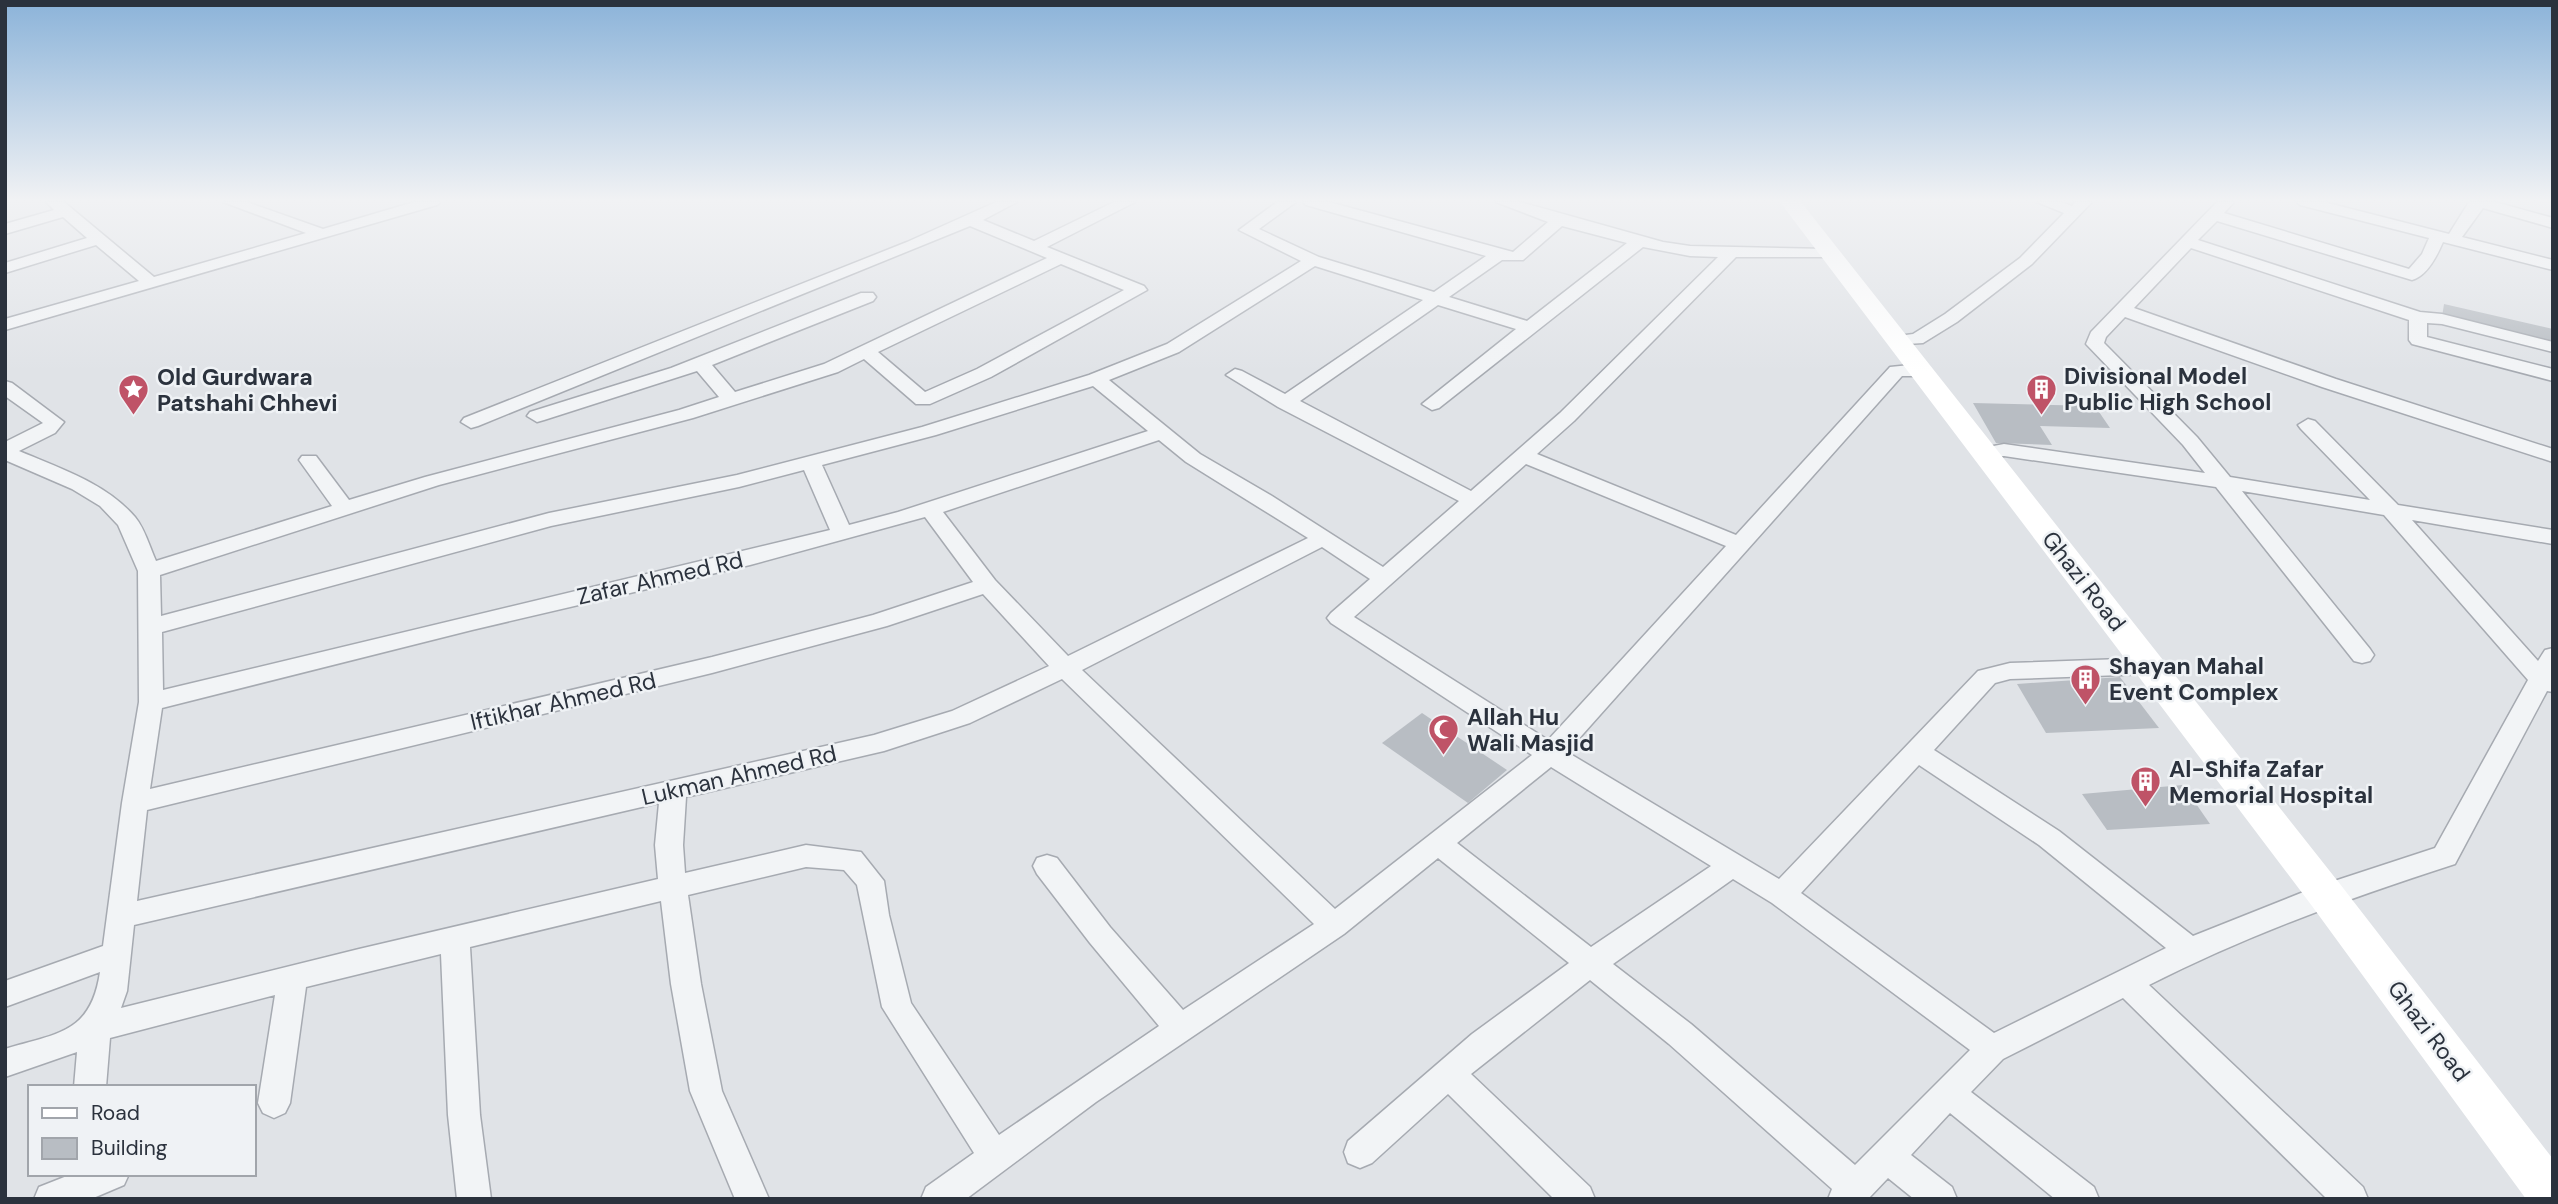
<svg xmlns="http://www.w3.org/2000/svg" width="2558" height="1204" viewBox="0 0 2558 1204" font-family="'DM Sans',sans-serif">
<rect width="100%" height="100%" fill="#e0e3e7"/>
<g fill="#b8bdc3">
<polygon points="2444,304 2553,329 2553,344 2442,317"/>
<polygon points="1973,403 2095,406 2110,428 2040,426 2052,445 1996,443"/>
<polygon points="2120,677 2159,728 2046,733 2017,684"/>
<polygon points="1422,713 1507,770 1468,803 1382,743"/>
<polygon points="2183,785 2210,824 2107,830 2082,794"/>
</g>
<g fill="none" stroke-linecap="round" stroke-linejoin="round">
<defs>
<g id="street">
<polygon points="46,202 64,202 154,277 306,233 223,202 247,202 323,229 414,202 440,202 437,205 5,330 5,319 139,281 96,245 5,273 5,263 87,238 63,217 5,234 5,224 54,210"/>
<path d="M996 202H1017L983 220 1034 241 1114 202H1135L1047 247 1144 286 1147 290 991 377 930 404H916L864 359 838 372 693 418 439 485 160 575 161 616 549 513 737 475 922 427 1089 375 1167 344 1301 261 1239 230 1277 202H1296L1259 229 1319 257 1434 292 1486 256 1306 205 1303 202H1329L1513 252 1548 222 1496 202H1520L1663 242 1690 246 1828 249 1836 254 1834 257H1736L1574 421 1537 454 1736 535 1890 367 1920 364 1929 370 1920 376H1902L1567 752 1779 879 1978 671 2010 663 2149 658 2157 660 2161 666 2157 672 2149 674 2010 679 1995 683 1934 750 2059 831 2193 936 2316 887 2435 848 2528 680 2384 515 2242 491 2370 649 2374 655 2370 661 2362 663 2354 661 2216 487 2004 456 1978 457 1975 453 1978 449 2004 444 2205 473 2183 445 2086 344 2091 332 2217 202H2234L2224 213 2409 269 2422 254 2429 238 2300 205 2297 202H2324L2449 234 2469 202H2495L2553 218V228L2483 208 2462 237 2553 260V270L2443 242C2437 256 2427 276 2412 280L2217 221 2198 240 2420 312 2442 314 2553 342V352L2442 324 2427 323V337L2553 369V381L2412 344 2409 340V320L2191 248 2134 308 2336 379 2553 449V462L2322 387 2125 317 2106 337 2104 343 2197 437 2230 477 2370 500 2301 429 2298 425 2308 419 2315 421 2398 505 2553 530V544L2412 520 2538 661 2545 650 2553 648V692L2547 691 2455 864C2350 898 2247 935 2149 985L2363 1187 2368 1199H2327L2123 998 2003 1059 1971 1092 2094 1187 2099 1199H2055L1950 1113 1911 1155 1952 1187 1957 1199H1914L1888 1178 1868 1199H1828L1832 1189 1669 1044 1590 980 1471 1074 1590 1187 1595 1199H1554L1448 1094 1372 1163 1360 1168 1348 1163 1344 1152 1348 1141 1472 1034 1569 963 1438 858 1344 934 1096 1102 966 1199H921L926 1187 974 1153 882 1007 857 885 844 870 806 867 688 895 701 984 722 1091 769 1199H735L690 1091 671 984 661 901 470 947 480 1115 491 1199H457L448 1115 441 954 306 987 290 1103 285 1113 274 1118 263 1113 258 1103 275 995 110 1038 106 1087H74L77 1052 5 1077V1049C57 1033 91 1034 100 972L5 1007V981L103 946 122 803 139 702 138 571 118 525 100 506 72 489 5 460V442L43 423 5 396V381L12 383 64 422 55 433 19 451C59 468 106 483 135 517 145 529 150 548 156 561L332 506 299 460 302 456H316L349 500 425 477 679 410 719 397 697 371 544 420 537 422 527 416 530 412 671 368 861 293H873L876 297 873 301 712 365 735 392 824 364 1047 258 970 226 478 426 471 428 461 422 464 418 907 242ZM1562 226 1627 243 1527 321 1449 297 1502 260H1523ZM1643 247 1690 256 1718 257 1560 413 1471 491 1300 401 1438 305 1516 329 1422 404 1432 410 1439 408ZM1061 264 1124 290 977 369 925 392 878 352ZM1315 266 1423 300 1285 394 1242 371 1235 369 1226 375 1278 407 1459 501 1383 567 1272 496 1200 454 1109 380 1179 352ZM1093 386 1148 431 898 512 849 525 822 465 936 435ZM1159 440 1186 462 1308 538 1068 656 995 580 943 512ZM1526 464 1726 546 1548 740 1354 617ZM804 470 830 530 163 690 162 632 551 526 739 487ZM925 517 973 582 873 615 712 657 150 789 162 708 472 630 750 565ZM1322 547 1370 579 1331 613 1327 618 1331 623 1532 755 1335 909 1082 670ZM983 594 1049 666 952 711 874 735 137 901 147 810 712 673 887 626ZM1062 679 1314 924 1183 1010 1110 927 1057 858 1047 855 1037 858 1033 866 1037 874 1090 943 1159 1026 999 1135 911 1003 889 915 884 881 861 852 806 845 685 873 683 845 686 797 884 751 970 723ZM1919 765 2039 845 2166 948 1994 1033 1801 893ZM1551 767 1711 866 1591 947 1457 843ZM659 803 655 845 658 879 359 949 121 1008 127 991 134 925ZM1733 879 1772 903 1970 1050 1855 1165 1691 1024 1613 964Z"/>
<polygon points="2037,202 2061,202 2072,206 2075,202 2092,202 2032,264 1957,322 1923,343 1891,345 1888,341 1891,337 1913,334 1945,314 2020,258 2064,213"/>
<polygon points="72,1174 129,1174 124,1185 91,1199 34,1199 39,1187"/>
</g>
</defs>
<use href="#street" stroke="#a6aab1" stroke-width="3"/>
<use href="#street" fill="#f2f4f6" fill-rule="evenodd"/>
<polygon fill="#fff" fill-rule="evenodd" points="1780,202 1801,202 2340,884 2553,1159 2553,1199 2526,1199 2312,906"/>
</g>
<linearGradient id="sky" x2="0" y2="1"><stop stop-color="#8bb3d9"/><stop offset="0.54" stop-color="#f1f2f4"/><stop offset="1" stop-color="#f1f2f4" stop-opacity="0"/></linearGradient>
<rect width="2558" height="371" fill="url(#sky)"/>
<defs>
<symbol id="building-pin" viewBox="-11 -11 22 30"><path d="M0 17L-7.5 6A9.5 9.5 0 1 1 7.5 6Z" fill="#bf5367" stroke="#eff2f5"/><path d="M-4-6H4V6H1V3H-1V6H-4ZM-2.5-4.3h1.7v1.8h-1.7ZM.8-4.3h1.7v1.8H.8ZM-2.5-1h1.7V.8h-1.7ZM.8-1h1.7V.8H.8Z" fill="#fff"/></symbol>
<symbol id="sight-pin" viewBox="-11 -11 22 30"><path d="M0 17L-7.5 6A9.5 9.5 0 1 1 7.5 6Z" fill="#bf5367" stroke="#eff2f5"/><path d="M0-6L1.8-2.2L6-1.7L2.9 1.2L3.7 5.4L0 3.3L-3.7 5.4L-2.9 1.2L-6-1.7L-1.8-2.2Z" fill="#fff"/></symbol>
<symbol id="mosque-pin" viewBox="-11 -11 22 30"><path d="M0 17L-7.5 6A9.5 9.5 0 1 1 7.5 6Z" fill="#bf5367" stroke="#eff2f5"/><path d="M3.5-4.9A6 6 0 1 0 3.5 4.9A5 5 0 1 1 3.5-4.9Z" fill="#fff"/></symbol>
</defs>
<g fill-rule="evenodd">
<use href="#building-pin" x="2024" y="372" width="35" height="47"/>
<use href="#sight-pin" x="116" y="372" width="35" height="47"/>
<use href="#building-pin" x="2068" y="662" width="35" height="47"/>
<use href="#mosque-pin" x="1426" y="712" width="35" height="47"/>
<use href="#building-pin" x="2128" y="764" width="35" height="47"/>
</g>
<g text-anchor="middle" stroke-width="5" stroke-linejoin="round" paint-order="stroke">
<g font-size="23" font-weight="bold" fill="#2b323d" stroke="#eff2f5" text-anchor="start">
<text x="2064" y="384">Divisional Model<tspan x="2064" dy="26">Public High School</tspan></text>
<text x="157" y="385">Old Gurdwara<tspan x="157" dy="26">Patshahi Chhevi</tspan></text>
<text x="2109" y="674">Shayan Mahal<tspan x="2109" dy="26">Event Complex</tspan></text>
<text x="1467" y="725">Allah Hu<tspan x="1467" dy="26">Wali Masjid</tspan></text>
<text x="2169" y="777">Al-Shifa Zafar<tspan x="2169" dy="26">Memorial Hospital</tspan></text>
</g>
<g font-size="23" fill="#2b323d" stroke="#eff2f5">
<text transform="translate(660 578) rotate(-13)" y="8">Zafar Ahmed Rd</text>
<text transform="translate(2084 581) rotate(52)" y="8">Ghazi Road</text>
<text transform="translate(563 701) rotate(-13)" y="8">Iftikhar Ahmed Rd</text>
<text transform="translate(739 775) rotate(-13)" y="8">Lukman Ahmed Rd</text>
<text transform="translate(2429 1031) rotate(53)" y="8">Ghazi Road</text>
</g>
</g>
<rect width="2558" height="1204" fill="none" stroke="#2b323d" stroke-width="14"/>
<rect x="28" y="1085" width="228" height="91" fill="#eff2f5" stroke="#a1a5ab" stroke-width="2"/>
<rect x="42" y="1108" width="35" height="10" fill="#ffffff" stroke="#a1a5ab" stroke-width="2"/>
<text x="91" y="1120" font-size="21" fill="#2b323d">Road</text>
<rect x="42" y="1138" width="35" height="21" fill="#b8bdc3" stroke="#a1a5ab" stroke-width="2"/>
<text x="91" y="1155" font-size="21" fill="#2b323d">Building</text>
</svg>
